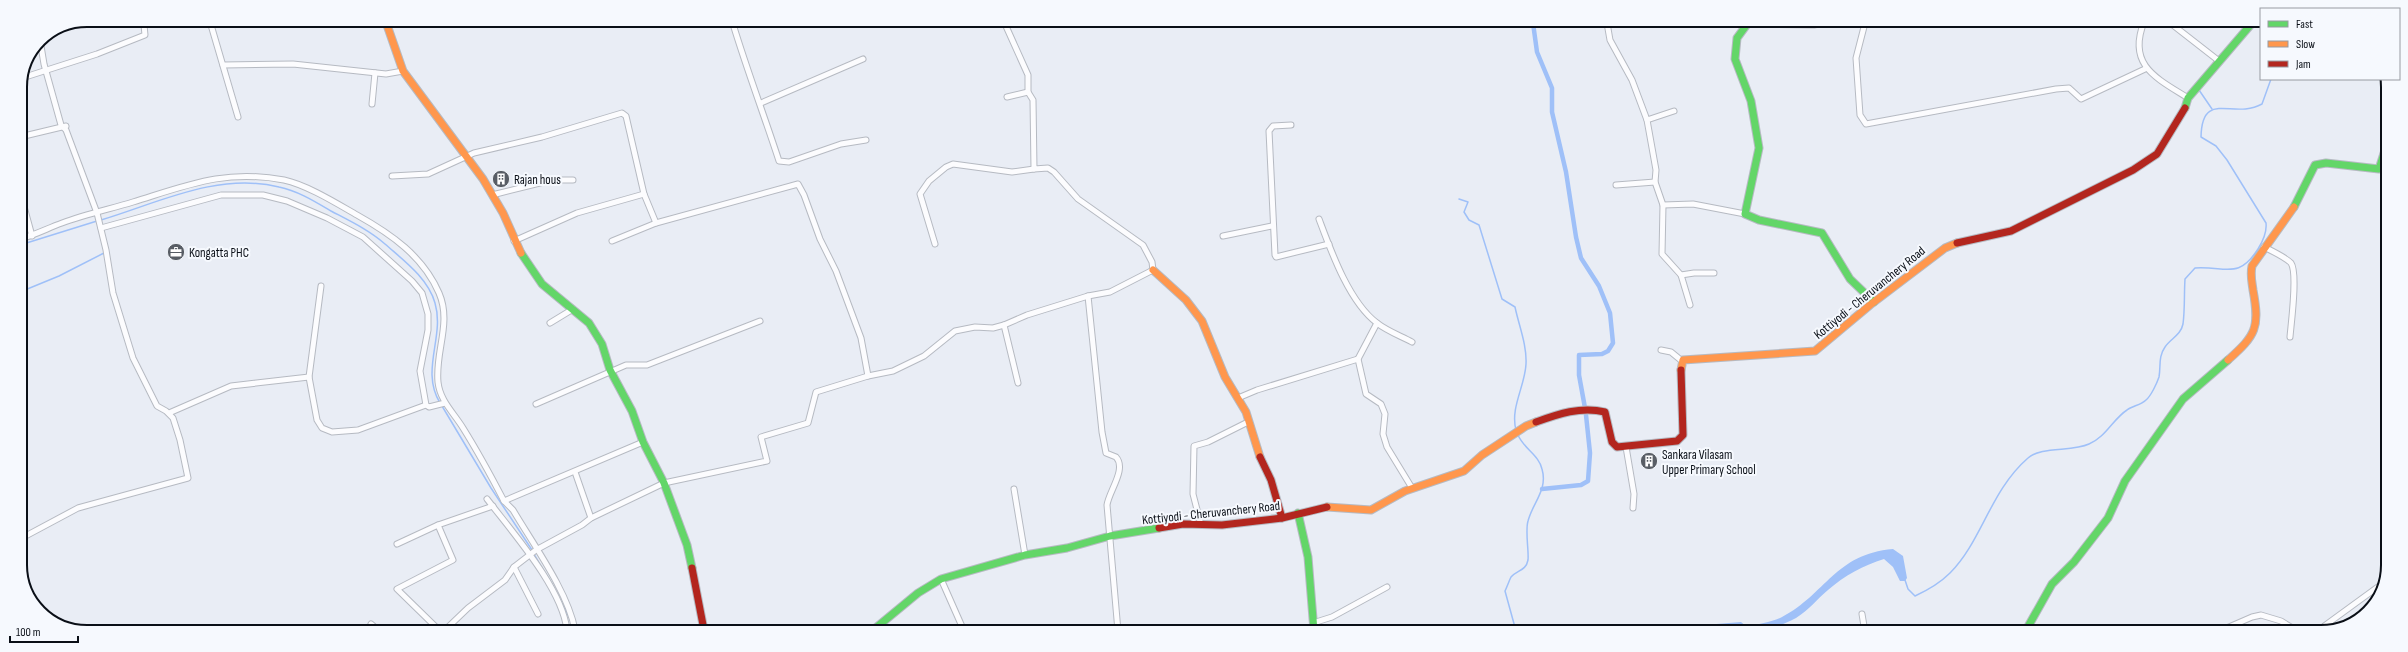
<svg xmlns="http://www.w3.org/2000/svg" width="2408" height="652" viewBox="0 0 2408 652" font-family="'Sofia Sans Condensed',sans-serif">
<rect width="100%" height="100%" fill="#e9edf5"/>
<path fill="#9fc0f8" d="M1893 549 1903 556 1907 578 1905 581H1900L1893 567 1884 559C1864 565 1844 576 1828 590 1817 599 1809 610 1796 618 1762 637 1722 631 1685 631L1692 626 1741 622 1747 627C1758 624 1772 622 1782 617 1826 594 1835 554 1893 549Z"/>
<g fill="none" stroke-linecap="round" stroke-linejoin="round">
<g stroke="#9fc0f8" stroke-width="1.5">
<polyline points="2199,90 2212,109"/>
<path d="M1459 199 1468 202 1464 212 1469 220 1479 225 1502 299 1515 307C1519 326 1527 345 1526 364 1525 386 1510 408 1516 430"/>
<path d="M101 220C158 203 217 172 279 187 298 191 314 201 331 211 350 221 369 230 385 244 403 260 428 278 435 303 445 337 420 370 440 403"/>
<polyline points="20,245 97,221"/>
<polyline points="20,292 59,276 104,253"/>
<polyline points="442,406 491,488 532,550"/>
<polyline points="534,554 546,575"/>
<path d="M1905 580 1908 589 1915 596C1928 590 1940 583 1950 573 1982 541 1990 491 2028 458 2041 446 2072 452 2089 444 2106 437 2113 419 2127 410 2132 406 2141 405 2146 400 2151 396 2157 383 2159 377 2161 366 2158 357 2165 347 2170 339 2181 335 2183 324 2185 309 2184 294 2185 279L2195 268C2227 266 2238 280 2258 249 2263 241 2267 232 2266 223L2227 160 2216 146 2201 137C2202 89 2233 120 2262 104L2271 79"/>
<polyline points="551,583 569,617"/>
<polyline points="571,624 572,630"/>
<path d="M1516 631 1505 591C1507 587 1509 581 1511 577 1517 570 1526 571 1528 560 1529 551 1525 531 1528 521 1533 502 1548 490 1542 469 1539 455 1524 449 1518 435"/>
</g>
<g stroke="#9fc0f8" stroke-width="4.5">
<polyline points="1533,23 1537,52 1552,88 1552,112 1566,172 1576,237 1581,258 1599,286 1610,313 1613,343 1608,351 1602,354 1579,355 1579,375 1585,408"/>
<polyline points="1542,489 1581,485 1588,481 1590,453 1586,415"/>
</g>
<defs>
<g id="street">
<path d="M2144 22C2127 65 2156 78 2188 98"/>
<polyline points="2169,22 2219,61"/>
<polyline points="1607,23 1610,40 1632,80 1647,120 1656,170 1655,182 1663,205 1662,254 1681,275 1690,305"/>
<polyline points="1865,23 1856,58 1860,115 1866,124 2056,89 2069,88 2081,99 2145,69"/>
<path d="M733 24C747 70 764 115 779 161L789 162 841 144 866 140"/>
<polyline points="1747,24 1814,25 1823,23"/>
<polyline points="211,25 238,117"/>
<polyline points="223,65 293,64 386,74 403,71"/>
<polyline points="22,78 97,54 145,35 144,25"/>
<polyline points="1007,97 1028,92"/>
<polyline points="761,103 863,59"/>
<polyline points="372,104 375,73"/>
<polyline points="1647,120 1674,111"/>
<polyline points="1291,125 1273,126 1269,131 1275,255 1276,257 1329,244"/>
<polyline points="20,137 66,126"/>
<polyline points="20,145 20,155"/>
<polyline points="392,176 428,174 474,153 542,137 622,113 626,116 644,194 656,223"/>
<polyline points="1616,185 1655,182"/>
<polyline points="20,192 32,236"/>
<polyline points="492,195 552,180 573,180"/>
<polyline points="1663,205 1693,204 1745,214"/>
<path d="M1319 219C1331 251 1349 302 1377 323 1387 331 1401 336 1412 342"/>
<polyline points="101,228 221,195 263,195 287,201 327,218 363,237 412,281 422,293 428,314 428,330 420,371 426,405 429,407 445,403"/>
<polyline points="1223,236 1272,226"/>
<path d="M20 239C35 235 48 228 62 223 86 214 110 209 133 202 188 185 225 169 284 180 307 185 336 203 357 215 391 234 423 256 439 293 452 323 435 351 438 382 440 401 454 413 463 428 478 452 491 476 504 501L513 510C533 544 568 592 575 630"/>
<polyline points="514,241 577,213 644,194"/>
<polyline points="612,241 656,223 798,184 804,195 820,239 836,271 861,338 868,376"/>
<polyline points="935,244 920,194 929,181 946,167 953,164 1012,172 1034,169"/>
<path d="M2264 247C2272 251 2285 257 2291 263 2298 273 2291 324 2290 337"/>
<polyline points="1681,275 1694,273 1714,273"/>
<polyline points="321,286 309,377 317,420 322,428 332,432 358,430 426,405"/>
<path d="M1088 296 1102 432 1106 453 1116 457C1127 469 1109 491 1107 505L1118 631"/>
<polyline points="550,323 573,309"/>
<polyline points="1377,323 1358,359 1366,394 1381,404 1385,414 1383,434 1387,447 1412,488"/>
<polyline points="1004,325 1018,383"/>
<polyline points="1661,350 1671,352 1682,361"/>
<polyline points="1238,398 1257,390 1358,359"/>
<polyline points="536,404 626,365 647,365 760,321"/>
<polyline points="169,413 231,386 309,377"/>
<polyline points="1626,447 1634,494 1633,508"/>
<polyline points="575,472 591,518"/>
<polyline points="1014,489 1025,555"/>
<path d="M487 499C513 533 562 588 567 630"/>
<polyline points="504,501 643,442"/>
<polyline points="1201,525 1193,494 1194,446 1208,442 1248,422"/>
<polyline points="20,539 78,508 188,478 180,440 173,418 166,411 157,406 133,358 113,293 106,250 97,213 66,130 61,125 44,64 40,40"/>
<polyline points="397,544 438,525"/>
<polyline points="514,567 538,614"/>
<polyline points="941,579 964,631"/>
<polyline points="1862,614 1865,632"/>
<polyline points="1313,623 1332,617 1387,587"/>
<polyline points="371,624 378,630"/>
<polyline points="439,630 397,589 453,560 438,525 493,506"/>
<polyline points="445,630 468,608 505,580 514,567 536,550 582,525 591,518 664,483 767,461 761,437 808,423 816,392 868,376 893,371 924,356 955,331 975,327 993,328 1004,325 1027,315 1088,296 1110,292 1153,270 1152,262 1143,245 1078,199 1054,172 1048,168 1034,169 1033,100 1028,92 1028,75 1005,24"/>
<polyline points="2176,632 2222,630 2252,617 2261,615 2281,621 2299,632"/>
<polyline points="2316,632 2386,581"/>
</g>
<g id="fast">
<polyline points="1748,23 1737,38 1735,59 1751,101 1759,148 1745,214 1759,220 1822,233 1850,279 1874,302"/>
<polyline points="2185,108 2188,98 2253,22"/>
<polyline points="2294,207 2315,165 2326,163 2379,169 2388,141"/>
<polyline points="521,253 542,284 589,323 602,344 610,370 632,411 643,442 664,483 687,545 692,568"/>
<polyline points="1298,513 1308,557 1314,631"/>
<polyline points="872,631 918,593 941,579 1025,555 1067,548 1110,536 1159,528"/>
<polyline points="2025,632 2052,584 2074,562 2108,518 2125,481 2183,399 2228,360"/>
</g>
<g id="slow">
<polyline points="387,25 403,71 483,179 503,213 521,253"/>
<polyline points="1153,270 1186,300 1202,321 1225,377 1246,412 1260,457"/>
<path d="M2228 360C2256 335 2260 328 2253 290 2252 282 2250 275 2252 266L2294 207"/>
<polyline points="1681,370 1683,360 1815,351 1870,305 1945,248 1957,243"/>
<polyline points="1327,507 1371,510 1405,491 1464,471 1482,455 1526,426 1536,422"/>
</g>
<g id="jam">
<polyline points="1957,243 2011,231 2133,170 2157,154 2185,108"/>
<path d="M1536 422C1558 414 1581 406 1605 412L1612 442 1617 447 1677 441 1683 435 1681 370"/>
<polyline points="1260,457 1271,480 1282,518"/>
<polyline points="1159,528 1183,524 1222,525 1282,518 1327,507"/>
<polyline points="692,568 704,630"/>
</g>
</defs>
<use href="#street" stroke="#b6bac2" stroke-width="7"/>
<use href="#fast" stroke="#b6bac2" stroke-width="9"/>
<use href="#slow" stroke="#b6bac2" stroke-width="9"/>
<use href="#jam" stroke="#b6bac2" stroke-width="9"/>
<use href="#street" stroke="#fcfcfe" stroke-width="5"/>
<use href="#fast" stroke="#63d668" stroke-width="7"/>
<use href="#slow" stroke="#ff974d" stroke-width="7"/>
<use href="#jam" stroke="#b3261e" stroke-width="7"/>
</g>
<defs>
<symbol id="building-disc" viewBox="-11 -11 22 22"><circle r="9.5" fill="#585d65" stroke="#f6f9fe"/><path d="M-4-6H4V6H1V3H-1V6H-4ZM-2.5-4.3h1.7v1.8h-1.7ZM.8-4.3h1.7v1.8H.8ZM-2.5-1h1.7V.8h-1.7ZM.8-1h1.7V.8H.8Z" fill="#fff"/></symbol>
<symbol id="office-disc" viewBox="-11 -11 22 22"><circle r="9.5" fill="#585d65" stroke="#f6f9fe"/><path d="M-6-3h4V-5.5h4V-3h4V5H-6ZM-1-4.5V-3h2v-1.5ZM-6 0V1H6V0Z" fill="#fff"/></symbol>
</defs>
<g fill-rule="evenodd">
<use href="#building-disc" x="491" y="169" width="20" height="20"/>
<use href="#office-disc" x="166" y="242" width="20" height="20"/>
<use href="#building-disc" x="1639" y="451" width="20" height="20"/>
</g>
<g text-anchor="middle" stroke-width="4" stroke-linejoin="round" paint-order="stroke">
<g font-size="13" fill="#0a0f17" stroke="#f6f9fe" text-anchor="start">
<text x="514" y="184">Rajan hous</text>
<text x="189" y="257">Kongatta PHC</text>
<text x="1662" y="459">Sankara Vilasam<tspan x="1662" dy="15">Upper Primary School</tspan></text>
</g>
<g font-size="13" fill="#0a0f17" stroke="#f6f9fe">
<text transform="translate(1869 292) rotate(-39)" y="5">Kottiyodi - Cheruvanchery Road</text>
<text transform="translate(1211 512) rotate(-6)" y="5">Kottiyodi - Cheruvanchery Road</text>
</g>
</g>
<path d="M0 0H2408V652H0ZM87 27H2321A60 60 0 0 1 2381 87V565A60 60 0 0 1 2321 625H87A60 60 0 0 1 27 565V87A60 60 0 0 1 87 27Z" fill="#f6f9fe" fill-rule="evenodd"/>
<path fill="none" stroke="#0a0f17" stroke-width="2" d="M87 27H2321A60 60 0 0 1 2381 87V565A60 60 0 0 1 2321 625H87A60 60 0 0 1 27 565V87A60 60 0 0 1 87 27Z"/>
<rect x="2260" y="8" width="140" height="72" fill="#f6f9fe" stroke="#989ba2"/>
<rect x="2268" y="21" width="20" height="6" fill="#63d668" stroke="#989ba2"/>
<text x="2296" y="28" font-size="12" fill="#0a0f17">Fast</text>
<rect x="2268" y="41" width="20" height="6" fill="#ff974d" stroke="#989ba2"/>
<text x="2296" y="48" font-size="12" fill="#0a0f17">Slow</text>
<rect x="2268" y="61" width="20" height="6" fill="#b3261e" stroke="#989ba2"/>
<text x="2296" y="68" font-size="12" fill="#0a0f17">Jam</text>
<path d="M10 636v6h68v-6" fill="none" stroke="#0a0f17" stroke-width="2"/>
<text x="16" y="636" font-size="12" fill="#0a0f17" stroke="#f6f9fe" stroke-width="3" paint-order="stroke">100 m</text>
</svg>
